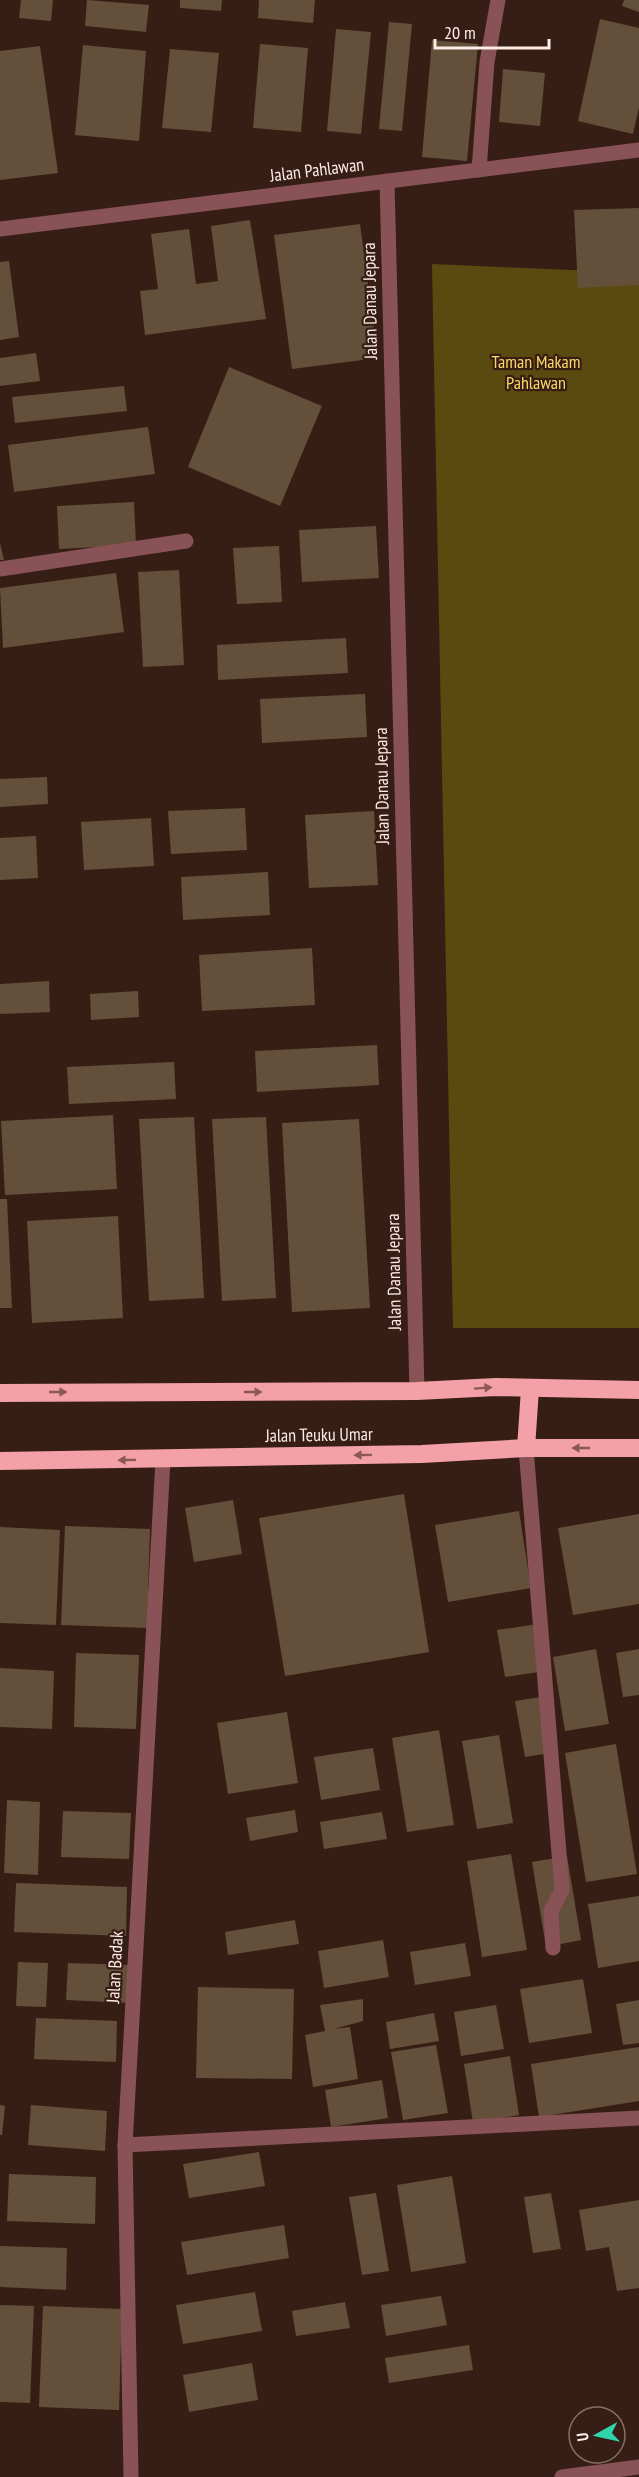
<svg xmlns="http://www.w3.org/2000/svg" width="639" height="2477" viewBox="0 0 639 2477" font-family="'PT Sans Narrow',sans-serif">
<rect width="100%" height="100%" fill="#371e15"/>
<polygon fill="#5a4a0f" points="432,264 639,273 639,1328 453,1328"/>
<g fill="#634f3a">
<polygon points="21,0 53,0 51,21 19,18"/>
<polygon points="87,0 149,5 146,32 85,26"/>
<polygon points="180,0 222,0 221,11 180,8"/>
<polygon points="259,0 315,0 313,23 258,18"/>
<polygon points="624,0 639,0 639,12 622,6"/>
<polygon points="600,19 639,28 639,107 633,134 578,121"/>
<polygon points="389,22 412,24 402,131 379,129"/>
<polygon points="336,29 371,32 361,134 327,131"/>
<polygon points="432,40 478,44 467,161 422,157"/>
<polygon points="260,44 308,48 301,132 253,128"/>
<polygon points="83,45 146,51 139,141 75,135"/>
<polygon points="40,46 58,173 0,180 0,51"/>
<polygon points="170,49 219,53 211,132 162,128"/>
<polygon points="503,69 545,73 540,126 499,122"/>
<polygon points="639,208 639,285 578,288 574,210"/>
<polygon points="250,220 266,319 145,335 140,291 158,289 151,234 189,229 196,284 218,281 211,226"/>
<polygon points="360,224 378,358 292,369 274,235"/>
<polygon points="9,261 19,337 0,340 0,262"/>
<polygon points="36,353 40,381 0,386 0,358"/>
<polygon points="229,367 322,406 280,506 188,467"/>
<polygon points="124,386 127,411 15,423 12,397"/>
<polygon points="148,427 155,474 14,492 8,445"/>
<polygon points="134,502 136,545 59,549 57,506"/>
<polygon points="376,526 379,578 302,582 299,530"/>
<polygon points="0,543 4,560 0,560"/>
<polygon points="279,546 282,602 237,604 233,548"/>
<polygon points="179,570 184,665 143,667 138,572"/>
<polygon points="116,573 124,632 3,648 0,588"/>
<polygon points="346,638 348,673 218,680 217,645"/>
<polygon points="365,694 367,737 262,743 260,699"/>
<polygon points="47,777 48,804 0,807 0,779"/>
<polygon points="245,808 247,850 171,854 168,811"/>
<polygon points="374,811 378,885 309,888 305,815"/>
<polygon points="151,818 154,866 84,870 81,822"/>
<polygon points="36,836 38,878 0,880 0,838"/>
<polygon points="268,872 270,915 183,920 181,877"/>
<polygon points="312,948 315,1005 202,1011 199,955"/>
<polygon points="49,981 50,1012 0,1014 0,984"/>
<polygon points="138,991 139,1017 91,1020 90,994"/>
<polygon points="377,1045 379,1085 257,1092 255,1051"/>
<polygon points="174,1062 176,1099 69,1104 67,1067"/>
<polygon points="113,1115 117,1189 5,1195 1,1121"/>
<polygon points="194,1117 204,1298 149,1301 139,1119"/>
<polygon points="266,1117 276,1298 222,1301 212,1119"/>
<polygon points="359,1119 370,1308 292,1312 282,1123"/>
<polygon points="0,1199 7,1199 12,1308 0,1308"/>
<polygon points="118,1216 123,1318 32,1323 27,1221"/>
<polygon points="404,1494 429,1652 285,1676 259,1518"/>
<polygon points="233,1500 242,1554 194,1562 185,1508"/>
<polygon points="519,1511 531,1588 448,1602 435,1525"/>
<polygon points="639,1514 639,1604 573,1615 558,1528"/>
<polygon points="65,1526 150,1529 147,1628 61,1625"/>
<polygon points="0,1527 60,1530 56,1625 0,1623"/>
<polygon points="538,1624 546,1671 505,1677 497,1630"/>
<polygon points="596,1649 609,1724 565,1731 553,1657"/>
<polygon points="639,1649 639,1695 623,1697 616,1653"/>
<polygon points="76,1653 139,1655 136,1729 74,1727"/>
<polygon points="0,1668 54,1671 52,1729 0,1727"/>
<polygon points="547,1696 556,1752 525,1757 515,1701"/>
<polygon points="287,1712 298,1783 228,1794 217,1723"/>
<polygon points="439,1730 454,1825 407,1832 392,1738"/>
<polygon points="499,1735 513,1823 477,1829 462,1741"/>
<polygon points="616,1744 637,1874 586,1882 565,1753"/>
<polygon points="373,1748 380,1790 321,1800 314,1757"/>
<polygon points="7,1800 40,1802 38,1875 4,1873"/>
<polygon points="295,1810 298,1832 250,1841 246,1818"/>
<polygon points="63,1811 131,1813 129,1859 61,1857"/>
<polygon points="382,1812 387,1839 324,1849 320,1822"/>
<polygon points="511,1854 527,1950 482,1957 467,1861"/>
<polygon points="567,1856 581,1940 546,1947 532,1862"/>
<polygon points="16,1883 127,1887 126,1936 14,1932"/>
<polygon points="639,1896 639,1961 598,1968 588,1904"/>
<polygon points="295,1920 299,1944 228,1955 225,1932"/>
<polygon points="383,1940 389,1977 324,1988 318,1951"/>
<polygon points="465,1943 471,1976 415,1985 410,1952"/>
<polygon points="18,1962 48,1963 46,2007 16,2006"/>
<polygon points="68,1963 130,1965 129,2003 66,2000"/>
<polygon points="583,1979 592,2033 529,2043 520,1989"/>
<polygon points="198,1987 294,1989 292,2079 196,2078"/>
<polygon points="363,1999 363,2021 334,2029 350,2027 358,2079 313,2087 305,2035 325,2031 320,2005"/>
<polygon points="639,2000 639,2043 623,2045 616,2004"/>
<polygon points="496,2005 504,2049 461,2056 454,2012"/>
<polygon points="434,2013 439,2041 390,2049 386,2022"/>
<polygon points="36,2018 117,2021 116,2062 34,2059"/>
<polygon points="436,2045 448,2113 403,2120 391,2052"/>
<polygon points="639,2047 639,2101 539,2117 531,2064"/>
<polygon points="510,2056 519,2115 473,2123 464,2064"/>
<polygon points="382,2080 388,2118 331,2127 325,2090"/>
<polygon points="0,2105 5,2106 2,2135 0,2135"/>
<polygon points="31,2105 107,2111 105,2151 28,2145"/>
<polygon points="259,2152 265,2186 189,2198 183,2164"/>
<polygon points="9,2174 96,2177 95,2224 7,2221"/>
<polygon points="452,2176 466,2263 411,2272 397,2185"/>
<polygon points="376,2193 389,2271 362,2275 349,2197"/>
<polygon points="551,2193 561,2249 533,2253 524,2197"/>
<polygon points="639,2200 639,2288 617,2291 609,2247 586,2251 579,2210"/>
<polygon points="284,2225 289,2258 187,2275 181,2242"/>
<polygon points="0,2246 67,2248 66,2290 0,2287"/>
<polygon points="255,2292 262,2331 183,2344 176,2305"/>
<polygon points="441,2296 447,2325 386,2336 381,2305"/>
<polygon points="345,2302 350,2328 296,2336 292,2311"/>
<polygon points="0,2305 34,2306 30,2403 0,2402"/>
<polygon points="43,2306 122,2309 119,2410 39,2407"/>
<polygon points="469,2345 473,2370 389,2383 385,2358"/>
<polygon points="252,2363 258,2400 189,2412 183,2375"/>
</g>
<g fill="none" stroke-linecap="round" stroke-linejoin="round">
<g stroke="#895256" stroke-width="15">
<polyline points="479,170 487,62 498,0"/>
<polyline points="387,181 417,1391"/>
<polyline points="0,229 639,150"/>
<polyline points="0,569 186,541"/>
<polyline points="526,1448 562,1890 551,1911 553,1948"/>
<polyline points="125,2145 639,2118"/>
<polyline points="131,2477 125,2145 163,1460"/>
<polyline points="562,2477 639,2467"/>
</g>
<g stroke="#f3a0a6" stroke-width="18">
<polyline points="0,1393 417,1391 496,1387 639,1390"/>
<polyline points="526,1448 530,1389"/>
<polyline points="0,1461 422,1454 526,1448 639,1448"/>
</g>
</g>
<defs><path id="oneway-solid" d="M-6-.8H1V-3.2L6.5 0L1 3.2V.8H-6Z" transform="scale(1.5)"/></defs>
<g fill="#8c5856">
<use href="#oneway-solid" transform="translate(483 1388) rotate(-4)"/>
<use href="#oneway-solid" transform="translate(58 1392)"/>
<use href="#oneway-solid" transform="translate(253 1392)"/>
<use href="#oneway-solid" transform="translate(581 1448) rotate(-180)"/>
<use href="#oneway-solid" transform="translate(363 1455) rotate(179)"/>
<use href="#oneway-solid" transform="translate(127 1460) rotate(179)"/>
</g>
<g text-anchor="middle" stroke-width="4.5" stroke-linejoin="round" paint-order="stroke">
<g font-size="18" fill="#fdebe5" stroke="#371e15">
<text transform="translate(317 170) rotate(-7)" y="6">Jalan Pahlawan</text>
<text transform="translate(370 301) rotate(-91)" y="6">Jalan Danau Jepara</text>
<text transform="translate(382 786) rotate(-91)" y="6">Jalan Danau Jepara</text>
<text transform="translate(394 1272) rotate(-91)" y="6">Jalan Danau Jepara</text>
<text transform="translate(319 1435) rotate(-1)" y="6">Jalan Teuku Umar</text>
<text transform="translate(115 1967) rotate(-87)" y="6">Jalan Badak</text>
</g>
<g font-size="18" fill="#fad867" stroke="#371e15">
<text x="536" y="368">Taman Makam<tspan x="536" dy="21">Pahlawan</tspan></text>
</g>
</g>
<g transform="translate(597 2435) rotate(262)"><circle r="28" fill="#371e15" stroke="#867068" stroke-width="1.5"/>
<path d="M0-4.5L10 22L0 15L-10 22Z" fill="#2fd4aa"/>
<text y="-9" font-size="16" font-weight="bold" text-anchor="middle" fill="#fdebe5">U</text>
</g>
<path d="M435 39v9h114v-9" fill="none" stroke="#fdebe5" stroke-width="3"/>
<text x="444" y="39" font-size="18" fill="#fdebe5" stroke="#371e15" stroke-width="4.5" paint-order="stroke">20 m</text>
</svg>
